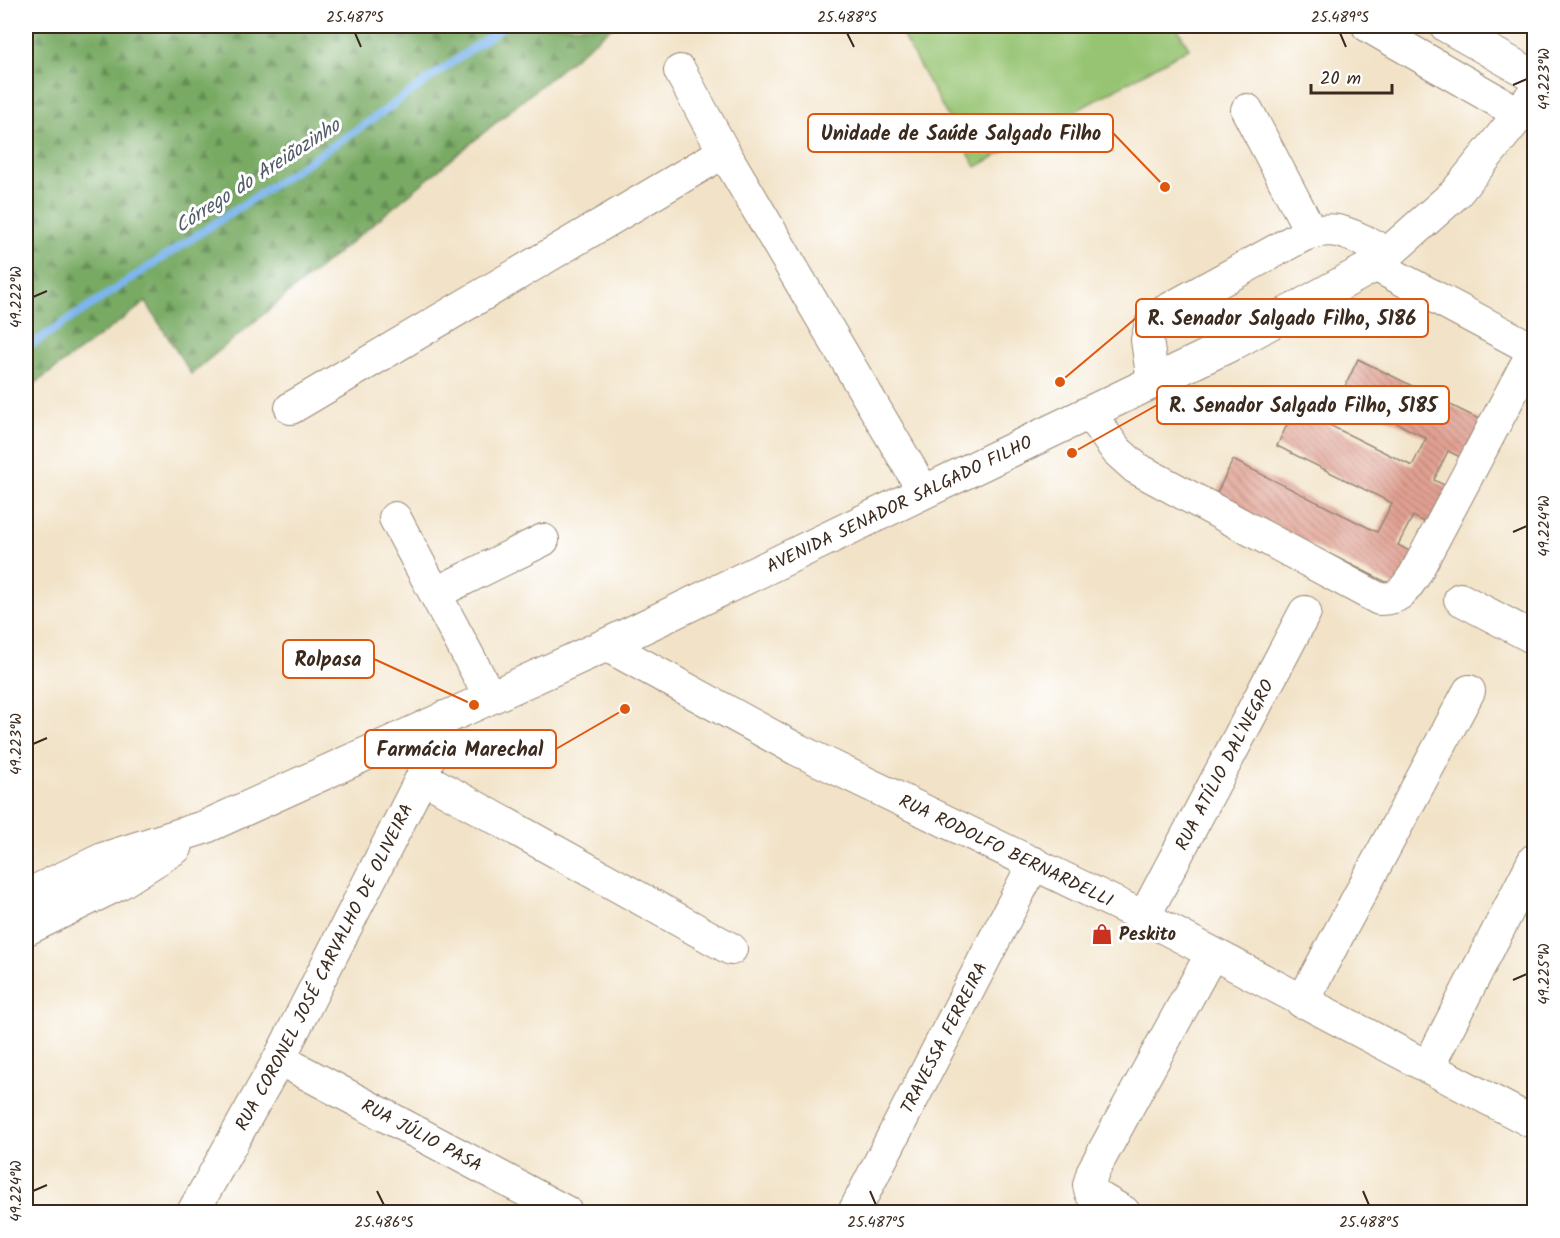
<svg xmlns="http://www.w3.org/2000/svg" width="1560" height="1238" viewBox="0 0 1560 1238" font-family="Kalam,sans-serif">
<defs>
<pattern id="forest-firs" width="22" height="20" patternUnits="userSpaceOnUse" patternTransform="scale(1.5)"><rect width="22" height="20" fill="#78aa64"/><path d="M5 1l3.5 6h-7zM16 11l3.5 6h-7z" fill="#648b52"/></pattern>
<pattern id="building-back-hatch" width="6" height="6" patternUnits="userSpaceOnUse" patternTransform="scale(1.5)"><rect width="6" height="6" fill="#e1a193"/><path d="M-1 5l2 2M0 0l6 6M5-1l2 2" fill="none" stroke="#b88377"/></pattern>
</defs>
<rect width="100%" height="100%" fill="#fff"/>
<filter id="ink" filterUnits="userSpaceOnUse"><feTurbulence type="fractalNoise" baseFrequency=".0167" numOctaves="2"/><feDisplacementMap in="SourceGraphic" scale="12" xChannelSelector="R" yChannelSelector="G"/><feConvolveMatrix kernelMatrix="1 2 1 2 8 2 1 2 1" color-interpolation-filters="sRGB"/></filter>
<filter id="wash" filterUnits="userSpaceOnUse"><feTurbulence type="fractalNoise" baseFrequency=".008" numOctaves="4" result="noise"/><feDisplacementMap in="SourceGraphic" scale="24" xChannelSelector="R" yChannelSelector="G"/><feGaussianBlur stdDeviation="1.35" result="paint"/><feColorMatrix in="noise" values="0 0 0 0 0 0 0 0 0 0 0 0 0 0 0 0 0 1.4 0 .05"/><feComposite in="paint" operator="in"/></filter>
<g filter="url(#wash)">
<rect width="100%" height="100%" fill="#f2e3c8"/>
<polygon fill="#96c472" stroke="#687748" stroke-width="1.5" points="897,26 1176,26 1189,48 976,167"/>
<polygon fill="url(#forest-firs)" stroke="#5a6a41" stroke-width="1.5" points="26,26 613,26 191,374 146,302 26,390"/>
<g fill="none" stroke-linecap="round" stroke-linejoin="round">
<polyline stroke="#7db6ee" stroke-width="8" points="26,348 361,127 504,26"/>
</g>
<g id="blocks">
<polygon fill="url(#building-back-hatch)" points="1358,359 1485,422 1466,460 1448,451 1434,480 1450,488 1432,526 1413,516 1398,545 1417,555 1400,589 1215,497 1233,460 1377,532 1392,503 1277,446 1295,408 1412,466 1426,438 1341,395"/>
</g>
</g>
<g filter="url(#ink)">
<use href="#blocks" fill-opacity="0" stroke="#968673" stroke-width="1.5"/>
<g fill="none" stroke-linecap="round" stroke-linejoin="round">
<defs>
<g id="minor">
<polyline points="1368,26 1520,114"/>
<polyline points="1446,26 1534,76"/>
<polyline points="680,71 724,152 924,492"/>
<polyline points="1247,110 1311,232"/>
<path d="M1153 382 1147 340 1151 324 1162 313 1302 236C1338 221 1356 238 1388 253"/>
<polyline points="291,408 724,152"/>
<path d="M1089 413 1117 451 1136 468 1379 599C1399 599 1403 592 1414 576L1534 350 1375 265"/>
<polyline points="395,518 490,697"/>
<polyline points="436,593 543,540"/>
<polyline points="1460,599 1534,638"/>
<path id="s1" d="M606 645 796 749 1144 917 1534 1123"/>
<polyline points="422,777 731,949"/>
<path id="s2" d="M1144 917 1305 612"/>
<polyline points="1302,1002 1469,691"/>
<path id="s3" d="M279 1059 566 1212"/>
<polyline points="1428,1067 1534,860"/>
<path id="s4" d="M193 1212 279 1059 422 777 444 717"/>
<path id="s5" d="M854 1212 1034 863"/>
<polyline points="1124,1212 1091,1193 1089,1185 1093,1171 1212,953"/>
</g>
<g id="major">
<path id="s6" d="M26 896 104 859 205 827 606 645 1232 344 1375 265 1456 193 1520 114 1534 93"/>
<polyline points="26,929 116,885 176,847"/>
</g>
</defs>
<use href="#minor" stroke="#968673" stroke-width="34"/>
<use href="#major" stroke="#968673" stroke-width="35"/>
<use href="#minor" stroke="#fff" stroke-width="32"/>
<use href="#major" stroke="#fff" stroke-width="33"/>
</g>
</g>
<path fill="none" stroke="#3b2a1e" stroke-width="2" d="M355 33 361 47M847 33 854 47M1340 33 1346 47M1513 85 1527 79M33 297 47 291M1513 532 1527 526M33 744 47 738M1513 980 1527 974M33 1191 47 1185M377 1191 384 1205M870 1191 876 1205M1363 1191 1369 1205"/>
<defs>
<symbol id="shop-bare" viewBox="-9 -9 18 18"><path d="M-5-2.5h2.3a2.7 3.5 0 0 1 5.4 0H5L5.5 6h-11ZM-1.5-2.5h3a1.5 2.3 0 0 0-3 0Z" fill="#c8321e" stroke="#fff" stroke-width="2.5" paint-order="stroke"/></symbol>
</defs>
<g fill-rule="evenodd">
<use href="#shop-bare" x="1087" y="919" width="30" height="30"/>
</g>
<g text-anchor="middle" stroke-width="6" stroke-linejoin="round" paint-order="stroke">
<g font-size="18" fill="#3b2a1e" stroke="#fff">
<text dy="6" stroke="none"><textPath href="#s6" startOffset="958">AVENIDA SENADOR SALGADO FILHO</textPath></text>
<text dy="6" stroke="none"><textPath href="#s2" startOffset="172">RUA ATÍLIO DAL'NEGRO</textPath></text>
<text dy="6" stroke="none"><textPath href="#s1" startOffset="450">RUA RODOLFO BERNARDELLI</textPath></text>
<text dy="6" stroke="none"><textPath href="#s4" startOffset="278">RUA CORONEL JOSÉ CARVALHO DE OLIVEIRA</textPath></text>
<text dy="6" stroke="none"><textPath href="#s5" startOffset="196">TRAVESSA FERREIRA</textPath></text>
<text dy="6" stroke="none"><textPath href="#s3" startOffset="162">RUA JÚLIO PASA</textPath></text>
</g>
<g font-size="18" font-weight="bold" fill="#3b2a1e" stroke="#fff" text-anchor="start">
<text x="1119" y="940">Peskito</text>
</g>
<g font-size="20" font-style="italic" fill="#525b67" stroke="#fff">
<text transform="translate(257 175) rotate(-33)" y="7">Córrego do Areiãozinho</text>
</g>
</g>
<path fill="none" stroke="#df570d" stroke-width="2" d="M1165 187L1113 133M1060 382L1136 318M1072 453L1157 405M474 705L374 659M625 709L556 749"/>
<g fill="#df570d" stroke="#fff" stroke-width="2">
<circle cx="1165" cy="187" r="6"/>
<circle cx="1060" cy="382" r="6"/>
<circle cx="1072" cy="453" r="6"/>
<circle cx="474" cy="705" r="6"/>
<circle cx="625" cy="709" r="6"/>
</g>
<g fill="#fff" stroke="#df570d" stroke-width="2">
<rect x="808" y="114" width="305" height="38" rx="6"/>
<rect x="1136" y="299" width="292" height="38" rx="6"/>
<rect x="1157" y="386" width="292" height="38" rx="6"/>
<rect x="283" y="640" width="91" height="38" rx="6"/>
<rect x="365" y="730" width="191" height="38" rx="6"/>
</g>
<g font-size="20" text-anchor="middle" font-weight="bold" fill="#3b2a1e">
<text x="961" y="140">Unidade de Saúde Salgado Filho</text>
<text x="1282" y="325">R. Senador Salgado Filho, 5186</text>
<text x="1303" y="412">R. Senador Salgado Filho, 5185</text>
<text x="328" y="666">Rolpasa</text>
<text x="460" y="756">Farmácia Marechal</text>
</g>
<rect width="1560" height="1238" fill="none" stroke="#fff" stroke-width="66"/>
<path d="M1311 84v9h81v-9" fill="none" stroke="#3b2a1e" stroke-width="3"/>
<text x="1320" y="84" font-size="18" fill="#3b2a1e" stroke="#ffffff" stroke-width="4.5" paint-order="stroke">20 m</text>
<rect x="33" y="33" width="1494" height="1172" fill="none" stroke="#3b2a1e" stroke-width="2"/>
<g font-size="15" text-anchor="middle" fill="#3b2a1e">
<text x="355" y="22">25.487°S</text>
<text x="847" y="22">25.488°S</text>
<text x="1340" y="22">25.489°S</text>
<text transform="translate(1544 79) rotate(-90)" y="5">49.223°W</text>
<text transform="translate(16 297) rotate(-90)" y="5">49.222°W</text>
<text transform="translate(1544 526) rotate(-90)" y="5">49.224°W</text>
<text transform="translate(16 744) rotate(-90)" y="5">49.223°W</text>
<text transform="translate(1544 974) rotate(-90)" y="5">49.225°W</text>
<text transform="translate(16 1191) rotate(-90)" y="5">49.224°W</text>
<text x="384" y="1227">25.486°S</text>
<text x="876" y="1227">25.487°S</text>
<text x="1369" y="1227">25.488°S</text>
</g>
</svg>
